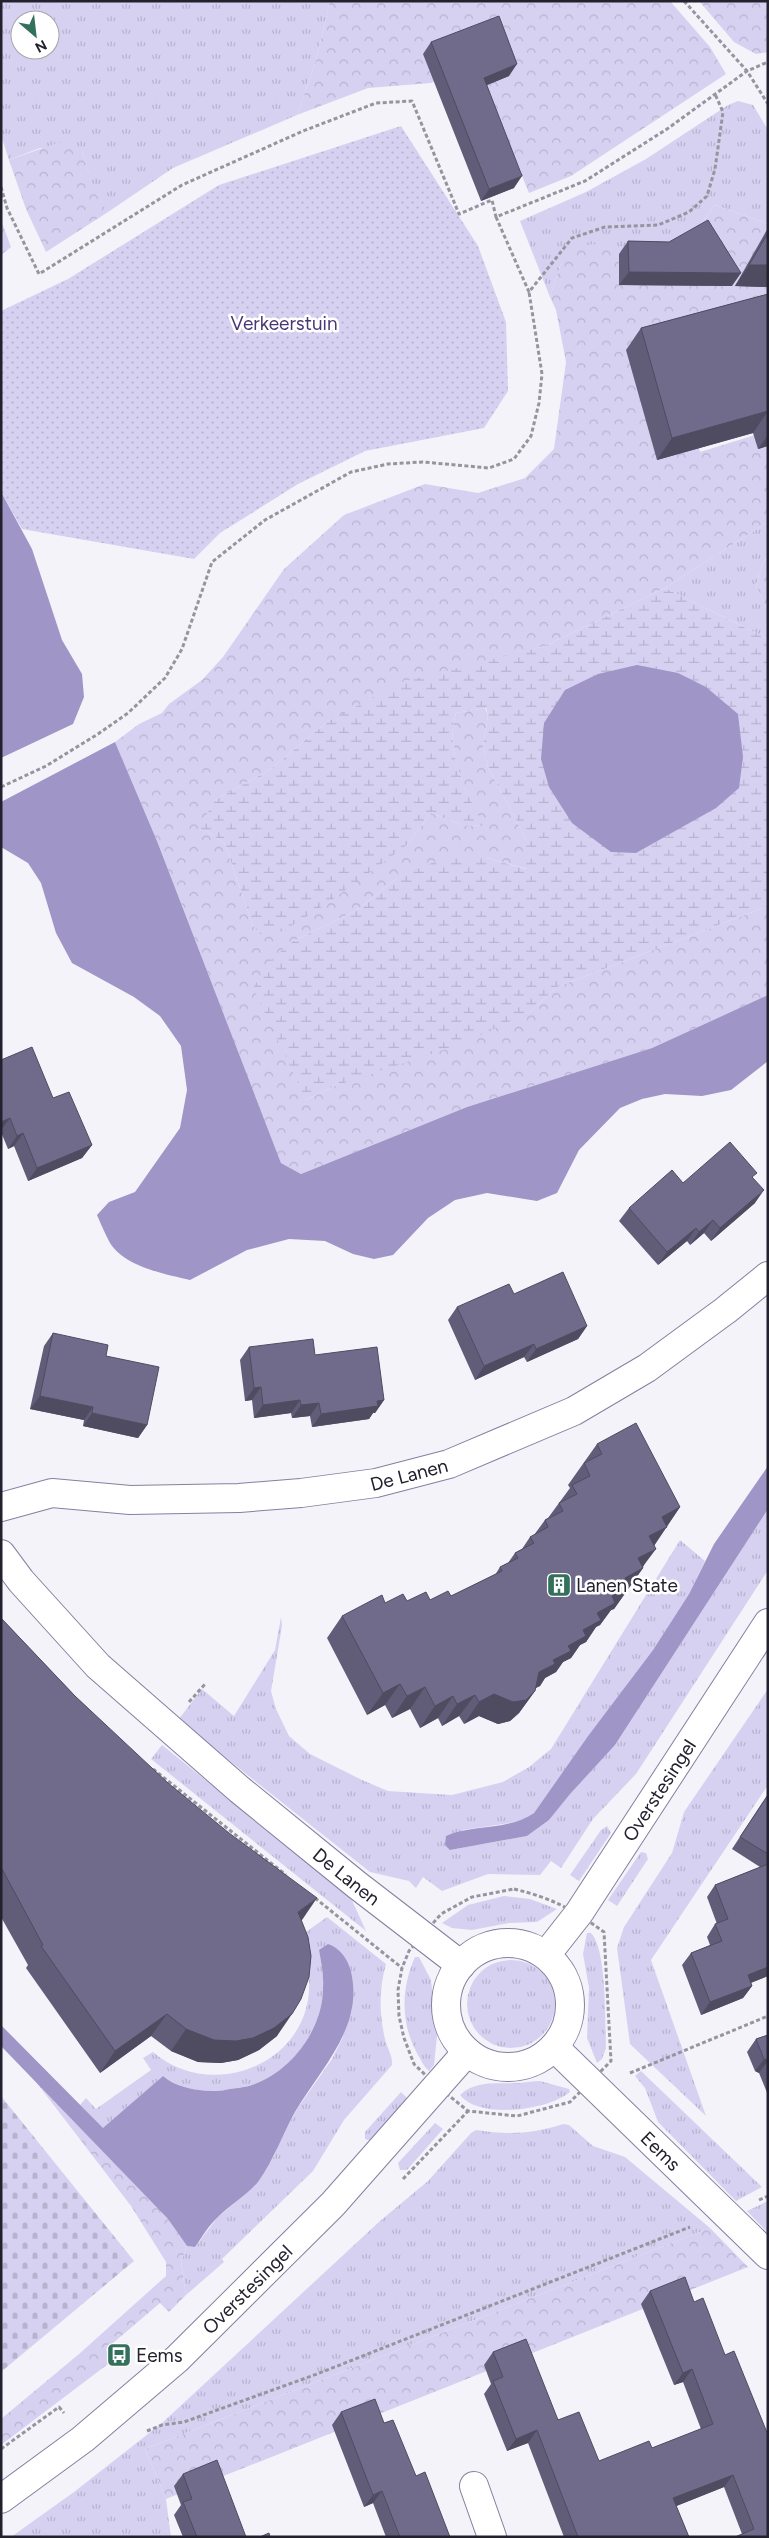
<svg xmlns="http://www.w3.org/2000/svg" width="769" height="2538" viewBox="0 0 769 2538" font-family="Figtree,sans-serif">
<defs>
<pattern id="grass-tufts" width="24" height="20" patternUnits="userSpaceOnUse" patternTransform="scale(1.25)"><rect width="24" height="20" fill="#d6d1f1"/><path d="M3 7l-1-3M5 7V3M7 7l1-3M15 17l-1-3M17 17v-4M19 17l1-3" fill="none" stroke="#b7b3cf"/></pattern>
<pattern id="forest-crowns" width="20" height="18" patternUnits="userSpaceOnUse" patternTransform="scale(1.25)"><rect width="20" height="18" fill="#d6d1f1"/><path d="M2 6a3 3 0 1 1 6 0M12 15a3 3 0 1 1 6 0" fill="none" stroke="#b7b3cf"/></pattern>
<pattern id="wetland-marsh" width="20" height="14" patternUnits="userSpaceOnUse" patternTransform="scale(1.25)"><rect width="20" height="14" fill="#d6d1f1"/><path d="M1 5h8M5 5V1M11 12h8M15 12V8" fill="none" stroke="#b7b3cf"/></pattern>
<pattern id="cemetery-stones" width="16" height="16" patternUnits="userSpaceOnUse" patternTransform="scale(1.25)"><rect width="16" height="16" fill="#d6d1f1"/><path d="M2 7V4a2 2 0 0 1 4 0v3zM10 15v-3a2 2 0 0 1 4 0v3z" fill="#b7b3cf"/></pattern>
<pattern id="park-dots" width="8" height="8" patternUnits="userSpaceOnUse" patternTransform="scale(1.25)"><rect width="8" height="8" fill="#d6d1f1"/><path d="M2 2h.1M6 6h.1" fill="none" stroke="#b7b3cf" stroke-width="1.8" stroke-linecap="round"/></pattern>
</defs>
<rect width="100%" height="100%" fill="#f4f3fa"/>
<g fill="url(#grass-tufts)" fill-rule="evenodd">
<path d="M1 1H330L316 61 297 115 173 168 108 212 95 194 82 151 40 148 9 160 1 135ZM20 20H50V50H20Z"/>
<polygon points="738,101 753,105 768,130 768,224 715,205 697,229 655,252 561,263 550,297 520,221 586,192 646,159 728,105"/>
<polygon points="768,522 768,557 763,562 756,585 768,612 768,639 665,588"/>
<polygon points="768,1509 768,1570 636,1774 593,1819 561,1868 551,1861 540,1875 488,1874 442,1891 423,1877 416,1888 409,1881 370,1872 178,1720 202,1689 234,1716 275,1650 281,1617 282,1626 271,1691 276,1709 289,1736 310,1754 362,1780 388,1791 452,1795 503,1782 529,1767 551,1749 680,1540 705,1561 689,1594 653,1650 588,1736 534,1813 525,1819 510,1823 463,1830 450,1850 527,1836 549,1820 569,1794 615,1745"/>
<polygon points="768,1689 768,1785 651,1960 706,2116 630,2044 617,1948 624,1927 672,1853 684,1812"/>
<polygon points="162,1745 350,1896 366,1931 151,1759"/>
<polygon points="607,1826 611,1833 579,1881 570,1875 601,1830"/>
<polygon points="641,1852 646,1853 648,1859 617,1906 608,1900"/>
<polygon points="504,1896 530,1899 557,1909 537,1922 509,1923 472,1930 452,1928 442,1923 468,1905"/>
<path d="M327 1917 386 1964C379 1988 379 2014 385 2039 387 2048 393 2056 392 2065L344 2120 313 2171 222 2259 224 2262 186 2295 181 2262 187 2246 195 2247 217 2218 257 2183 274 2156 284 2132 299 2106 332 2059 342 2039 352 2009 319 1950C321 1962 324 1975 323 1988 323 2029 291 2072 252 2085 244 2088 234 2088 225 2090 206 2093 178 2089 163 2076L103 2129 80 2105 86 2098 96 2109 151 2070 143 2058 153 2052C213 2104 314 2062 309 1979 308 1965 301 1952 296 1939Z"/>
<path d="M587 1933H591C607 1949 605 2023 606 2048L602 2059 597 2063 587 2038 589 1988 583 1954Z"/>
<path d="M415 1957H419L431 1980 437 2036 434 2065 429 2071C424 2067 421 2060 418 2055 400 2023 401 1989 415 1957Z"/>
<circle cx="511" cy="2004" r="44"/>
<polygon points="641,2071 762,2187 736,2201 658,2122 645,2088 635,2076"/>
<path d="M540 2081 569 2089 570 2092C549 2110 479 2120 460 2095 475 2080 497 2084 516 2083 524 2083 532 2081 540 2081Z"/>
<polygon points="401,2092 409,2100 372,2141 365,2139 365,2132"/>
<polygon points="435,2123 443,2129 407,2170 400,2170 398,2163"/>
<path d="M563 2124 569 2125 593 2146 625 2157 710 2228 145 2449 166 2499 171 2537H11L74 2492 162 2423 380 2221 428 2181 471 2133 476 2130C508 2135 533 2134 563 2124Z"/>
<polygon points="768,2201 768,2233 747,2211"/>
</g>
<g fill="url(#forest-crowns)">
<polygon points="330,1 670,1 710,47 726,74 571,176 529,193 476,65 431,83 368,88 297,115 316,61"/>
<polygon points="699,1 768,1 768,52 756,54 734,42"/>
<polygon points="71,138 82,151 95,193 108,212 46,252 26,209 9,160"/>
<path d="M715 205 768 224V293L664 326 700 452 768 431V522L665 588 545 646 479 664 327 722 271 769 215 800 199 829 207 831 225 844 253 926 407 845 431 813 462 825 482 826C467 792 444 751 456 713L485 708 488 715 483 746 488 767 526 839 527 869 487 858 396 879 357 910 290 943 306 1100 332 1087 531 1011 557 987 768 906V995L652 1048 467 1107 301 1174 281 1163 157 841 115 742 139 724 162 713 169 704 202 680 223 657 284 569 344 515 425 484 478 493 525 478 554 449 566 362 556 310 550 297 561 263 575 248 593 244 626 251 655 252 697 229Z"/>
<polygon points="1,220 11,247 1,255"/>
<polygon points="768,558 768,612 756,585 763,562"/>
<polygon points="33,2078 168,2219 187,2246 181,2262 186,2295 169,2312 160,2303 106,2349 112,2361 1,2445 1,2419 79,2354 166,2276 166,2262 131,2206"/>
<polygon points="710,2228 748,2267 166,2499 145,2449"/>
</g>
<path fill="url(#wetland-marsh)" d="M665 588 768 639V906L557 987 531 1011 464 1043 332 1087 306 1100 253 988 269 962 290 943 357 910 396 879 443 858H487L526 869V839L488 767 483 746 488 715 486 708 456 713C444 751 467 792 483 826L462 825 431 813 407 845 328 903 283 931 262 936 253 926 225 844 207 831 198 829 215 800 271 769 327 722 402 682 545 646Z"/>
<polygon fill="url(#cemetery-stones)" points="1,2096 134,2261 1,2372"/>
<polygon fill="url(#park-dots)" points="401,126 478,246 506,322 508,391 484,428 365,451 298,484 220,533 194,559 22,529 1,492 1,311 68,279 219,185"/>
<g fill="#9f95c7">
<polygon points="1,492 32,549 62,640 82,674 84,697 73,724 1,758"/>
<polygon points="637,665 678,673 706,687 738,714 743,757 739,788 716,808 636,853 611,852 572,823 549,787 541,759 544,723 565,690 598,674"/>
<path d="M115 742 157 841 281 1163 301 1174 467 1107 652 1048 768 995V1061L731 1090 702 1096 665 1094 642 1099 620 1108 579 1150 557 1193 537 1201 487 1193 455 1200 428 1218 393 1255 374 1259 353 1254 325 1241 289 1239 247 1250 190 1280C165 1274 125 1267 110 1243 105 1234 101 1224 97 1215L109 1202 135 1192 180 1128 187 1090 181 1046 160 1016 134 997 72 963 56 933 41 883 28 863 1 847V802Z"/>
<path d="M768 1466V1509L615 1745 570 1794 549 1820 527 1836 450 1850 445 1845 446 1836C474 1824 508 1831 534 1813L588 1736 653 1650 689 1594 714 1544Z"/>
<path d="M328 1944C340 1948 348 1959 351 1972 364 2027 321 2068 295 2112 282 2135 274 2160 258 2182 247 2195 230 2205 218 2217 209 2225 202 2237 195 2247L187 2246 168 2219 1 2046V2025L103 2128 163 2076C177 2089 207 2093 225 2090 234 2088 244 2088 252 2085 291 2072 323 2029 323 1988 324 1975 321 1962 319 1950Z"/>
</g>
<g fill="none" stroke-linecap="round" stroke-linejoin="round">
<defs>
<g id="street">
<path id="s1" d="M1 1507 52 1493 130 1500 239 1498 301 1493 376 1483 449 1464 574 1411 647 1368 726 1310 768 1276"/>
<path id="s2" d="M1 1554 21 1581 98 1666 240 1790 357 1885 461 1965"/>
<polyline points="474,2486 492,2537"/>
</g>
<g id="secondary">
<circle cx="508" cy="2005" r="62"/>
<path id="s3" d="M546 1955 579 1913 768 1623"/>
<path id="s4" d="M554 2047 768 2255"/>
<path id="s5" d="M1 2499 83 2439 177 2359 333 2204 467 2052"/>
</g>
</defs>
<use href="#street" stroke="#867fa0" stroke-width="30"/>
<use href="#secondary" stroke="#867fa0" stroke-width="30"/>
<g stroke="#96959f" stroke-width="3" stroke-dasharray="4 2.5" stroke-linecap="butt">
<polyline points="684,1 747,71 768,104"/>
<polyline points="1,187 7,208 39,274 182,185 303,131 376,103 412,101 459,214 492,200 496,217 585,181 667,129 747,71 768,62"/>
<polyline points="496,217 529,292 572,238 605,227 658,225 689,212 707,196 715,169 723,112 715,94"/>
<polyline points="1,787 46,766 98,734 128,713 165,678 182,649 212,562 265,520 351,472 388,464 423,462 489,468 514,459 531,436 539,403 542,374 529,292"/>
<polyline points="189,1702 206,1683"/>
<polyline points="153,1769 286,1875"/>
<path d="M514 1889C552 1898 572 1909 604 1932L611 2061 570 2102 517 2116 468 2111 437 2086 414 2064 404 2038 399 2016 398 1990 402 1968 409 1951 441 1914 472 1897Z"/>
<polyline points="315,1898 402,1968"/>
<polyline points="630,2073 768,2016"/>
<polyline points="403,2179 468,2111"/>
<polyline points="759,2200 768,2196"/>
<polyline points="147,2431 162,2425 184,2422 317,2374 690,2227"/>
<polyline points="1,2449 59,2407 64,2413"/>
</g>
<use href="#street" stroke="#fff" stroke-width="28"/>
<use href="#secondary" stroke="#fff" stroke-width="28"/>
</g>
<g fill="#615c78">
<polygon points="431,42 509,76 487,85 514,188 481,201 423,54"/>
<polygon points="768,228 768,287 735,286"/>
<polygon points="628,241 669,242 732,286 619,285 619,254"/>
<polygon points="768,294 768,446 758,449 753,433 657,460 626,350 641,328"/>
<polygon points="1,1060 53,1098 92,1145 82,1158 28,1181 14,1146 8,1149 1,1132"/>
<polygon points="753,1178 755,1203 711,1241 704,1233 690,1245 687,1241 658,1265 619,1221 629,1208 683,1183"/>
<polygon points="514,1294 587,1326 578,1339 527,1362 524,1357 475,1380 448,1320 457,1307"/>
<polygon points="53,1333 106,1356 147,1425 138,1438 83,1426 84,1420 30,1409 44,1346"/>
<polygon points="249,1347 315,1355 384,1400 375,1413 373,1413 369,1419 312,1427 310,1416 292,1418 291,1413 254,1418 252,1400 245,1401 240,1360"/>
<polygon points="597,1444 680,1507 654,1545 643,1567 643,1568 614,1609 611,1610 600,1625 596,1627 586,1642 580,1645 571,1658 563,1662 556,1672 545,1678 540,1686 535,1688 535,1691 519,1713 510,1721 498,1724 479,1716 464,1724 459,1716 442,1726 438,1718 420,1728 410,1709 392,1718 385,1705 367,1715 327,1638 342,1616 385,1603 407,1601 430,1600 451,1596 495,1575 500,1567 508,1563 515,1553 522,1549 530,1537 534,1535 545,1520 548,1518 570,1488 568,1485"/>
<polygon points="1,1618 75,1696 302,1920 301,1920 277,2036 259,2050 238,2060 221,2063 198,2062 171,2051 151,2036 100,2073 26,1968 28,1965 1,1917"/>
<polygon points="768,1794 768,1976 751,1983 752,1986 743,1998 701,2015 682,1965 691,1953 710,1945 707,1937 715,1924 717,1924 707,1897 715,1885 760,1867 732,1849"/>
<polygon points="768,2035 768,2095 759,2073 755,2071 747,2052 756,2039"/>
<polygon points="650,2291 694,2302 725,2355 768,2537 742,2534 724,2487 676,2506 689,2537 564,2537 528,2443 507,2451 484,2394 491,2384 484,2365 493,2352 599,2461 652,2448 701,2429 683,2382 674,2385 641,2304"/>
<polygon points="341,2412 384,2423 416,2476 450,2537 386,2537 373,2503 364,2507 332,2425"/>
<polygon points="183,2474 246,2537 183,2537 174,2515 181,2505 174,2486"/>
</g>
<g fill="#4f4b61">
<polygon points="517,64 509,76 475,90 484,78"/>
<polygon points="522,176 514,188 481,201 489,189"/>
<polygon points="749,265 768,265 768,287 735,286"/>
<polygon points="629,272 741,273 732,286 619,285"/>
<polygon points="768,411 753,433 657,460 672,438"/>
<polygon points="768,435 768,446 758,449"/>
<polygon points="10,1118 1,1130 1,1122"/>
<polygon points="23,1133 14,1146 8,1149 17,1136"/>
<polygon points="92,1145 82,1158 28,1181 37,1168"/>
<polygon points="764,1190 755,1203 711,1241 720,1228"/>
<polygon points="713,1220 704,1233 690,1245 699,1232"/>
<polygon points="696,1228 687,1241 658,1265 667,1252"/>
<polygon points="587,1326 578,1339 527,1362 536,1349"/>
<polygon points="534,1344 524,1357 475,1380 484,1366"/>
<polygon points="261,1387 252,1400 245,1401 254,1388"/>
<polygon points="40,1396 93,1407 84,1420 30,1409"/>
<polygon points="300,1400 291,1413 254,1418 263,1405"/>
<polygon points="384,1400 375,1413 373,1413 369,1419 312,1427 321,1414 377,1401"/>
<polygon points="319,1403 310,1416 292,1418 301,1405"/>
<polygon points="92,1413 147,1425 138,1438 83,1426"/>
<polygon points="680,1507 652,1549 634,1558 662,1517"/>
<polygon points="656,1549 641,1569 643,1568 614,1609 611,1610 600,1625 596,1627 586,1642 580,1645 571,1658 563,1662 556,1672 545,1678 540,1686 524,1694 539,1672 553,1660 583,1630 638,1558"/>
<polygon points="400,1684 385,1705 367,1715 383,1693"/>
<polygon points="425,1687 410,1709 392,1718 407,1696"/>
<polygon points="535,1691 519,1713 510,1721 498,1724 479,1716 464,1724 479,1702 494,1694"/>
<polygon points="475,1695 459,1716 442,1726 457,1704"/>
<polygon points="453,1696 438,1718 420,1728 435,1706"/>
<polygon points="317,1898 302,1920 282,1933 298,1912"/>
<polygon points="768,1967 768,1976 739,1987 748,1975"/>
<polygon points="752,1986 743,1998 701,2015 710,2002"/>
<polygon points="167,2014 151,2036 100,2073 115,2051"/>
<polygon points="292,2014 277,2036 259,2050 238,2060 221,2063 198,2062 171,2051 186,2029"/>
<polygon points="764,2059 768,2061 759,2073 755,2071"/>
<polygon points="692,2369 683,2382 674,2385 683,2373"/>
<polygon points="537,2430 528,2443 507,2451 516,2439"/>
<polygon points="733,2475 724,2487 664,2511 673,2498"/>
<polygon points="382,2491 373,2503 364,2507 373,2495"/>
</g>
<g fill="#716b8b" stroke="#4f4b61">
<polygon points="499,16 517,64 484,78 522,176 489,189 431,42"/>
<polygon points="708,220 741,273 629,272 628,241 669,242"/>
<polygon points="768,233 768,265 749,265"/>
<polygon points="768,294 768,411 672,438 641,328"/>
<polygon points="32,1047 53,1098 69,1092 92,1145 37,1168 23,1133 17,1136 10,1118 1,1122 1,1060"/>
<polygon points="730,1142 757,1173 752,1177 764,1190 720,1228 713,1220 699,1232 696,1228 667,1252 629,1208 672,1170 683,1183"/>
<polygon points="563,1272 587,1326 536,1349 534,1344 484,1366 457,1307 509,1284 514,1294"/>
<polygon points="53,1333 108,1345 106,1356 159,1367 147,1425 92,1413 93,1407 40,1396"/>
<polygon points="313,1339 315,1355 377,1347 384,1400 377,1401 378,1406 321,1414 319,1403 301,1405 300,1400 263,1405 261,1387 254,1388 249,1347"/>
<polygon points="636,1423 680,1507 662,1517 667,1527 649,1536 656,1549 638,1558 643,1568 625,1578 629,1587 612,1596 615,1603 597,1613 601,1620 583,1630 586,1636 568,1646 571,1651 553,1660 555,1664 539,1672 535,1691 526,1700 513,1702 494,1694 479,1702 475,1695 457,1704 453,1696 435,1706 425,1687 407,1696 400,1684 383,1693 342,1616 382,1595 385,1603 403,1594 407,1601 426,1592 430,1600 448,1591 451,1596 502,1571 500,1567 518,1558 515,1553 534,1543 530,1537 548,1527 545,1520 563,1511 559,1503 577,1494 572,1485 590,1476 584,1463 602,1454 597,1444"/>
<polygon points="1,1618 75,1696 168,1783 229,1833 317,1898 298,1912 308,1937 311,1956 309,1977 301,1999 292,2014 274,2028 253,2038 236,2041 214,2040 186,2029 167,2014 115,2051 41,1946 43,1945 1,1867"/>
<polygon points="768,1795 768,1854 740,1837"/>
<polygon points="768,1864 768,1967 748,1975 752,1986 710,2002 691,1953 722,1941 715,1924 728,1919 715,1885"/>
<polygon points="768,2035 768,2060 764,2059 756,2039"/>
<polygon points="685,2277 694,2302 703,2298 725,2355 734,2351 768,2435 768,2537 735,2537 754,2529 733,2475 673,2498 689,2537 578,2537 537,2430 516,2439 493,2381 503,2377 493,2352 526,2339 558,2420 579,2412 599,2461 649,2441 652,2448 713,2424 692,2369 683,2373 650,2291"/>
<polygon points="375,2399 384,2423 393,2420 416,2476 425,2472 450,2537 400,2537 382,2491 373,2495 341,2412"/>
<polygon points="217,2460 246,2537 197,2537 183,2502 192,2499 183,2474"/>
<polygon points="269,2533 270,2537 260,2537"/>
</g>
<defs>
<symbol id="building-square" viewBox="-11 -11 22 22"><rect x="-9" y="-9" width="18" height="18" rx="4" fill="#33715c" stroke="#fff"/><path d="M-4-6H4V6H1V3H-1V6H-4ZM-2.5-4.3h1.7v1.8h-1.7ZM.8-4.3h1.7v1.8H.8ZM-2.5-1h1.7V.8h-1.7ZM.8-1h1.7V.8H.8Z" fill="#fff"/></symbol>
<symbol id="bus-square" viewBox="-11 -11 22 22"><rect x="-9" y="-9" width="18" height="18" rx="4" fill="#33715c" stroke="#fff"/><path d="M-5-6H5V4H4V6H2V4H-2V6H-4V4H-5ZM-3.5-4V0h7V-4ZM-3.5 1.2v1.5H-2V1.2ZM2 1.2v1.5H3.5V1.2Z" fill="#fff"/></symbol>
</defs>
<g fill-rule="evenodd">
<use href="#building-square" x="545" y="1571" width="28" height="28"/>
<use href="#bus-square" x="105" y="2341" width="28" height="28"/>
</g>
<g text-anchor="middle" stroke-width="5" stroke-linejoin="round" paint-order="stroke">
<g font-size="19" fill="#493876" stroke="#fff">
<text x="284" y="330">Verkeerstuin</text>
</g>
<g font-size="19" fill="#23212e" stroke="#fff">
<text dy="7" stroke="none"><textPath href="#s1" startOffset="412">De Lanen</textPath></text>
<text dy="7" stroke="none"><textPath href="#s3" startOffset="200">Overstesingel</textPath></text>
<text dy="7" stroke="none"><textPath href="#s2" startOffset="474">De Lanen</textPath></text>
<text dy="7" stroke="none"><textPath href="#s4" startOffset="149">Eems</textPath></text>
<text dy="7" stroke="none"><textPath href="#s5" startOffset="324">Overstesingel</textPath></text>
</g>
<g font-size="19" fill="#23212e" stroke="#fff" text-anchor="start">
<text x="576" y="1592">Lanen State</text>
<text x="136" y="2362">Eems</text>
</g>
</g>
<rect width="769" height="2538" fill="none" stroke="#23212e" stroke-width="5"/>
<g transform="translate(35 35) rotate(152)"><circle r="24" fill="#ffffff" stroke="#a7a6ab"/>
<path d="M0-4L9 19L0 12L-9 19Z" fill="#33715c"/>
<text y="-8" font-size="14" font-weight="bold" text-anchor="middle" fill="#23212e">N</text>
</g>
</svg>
